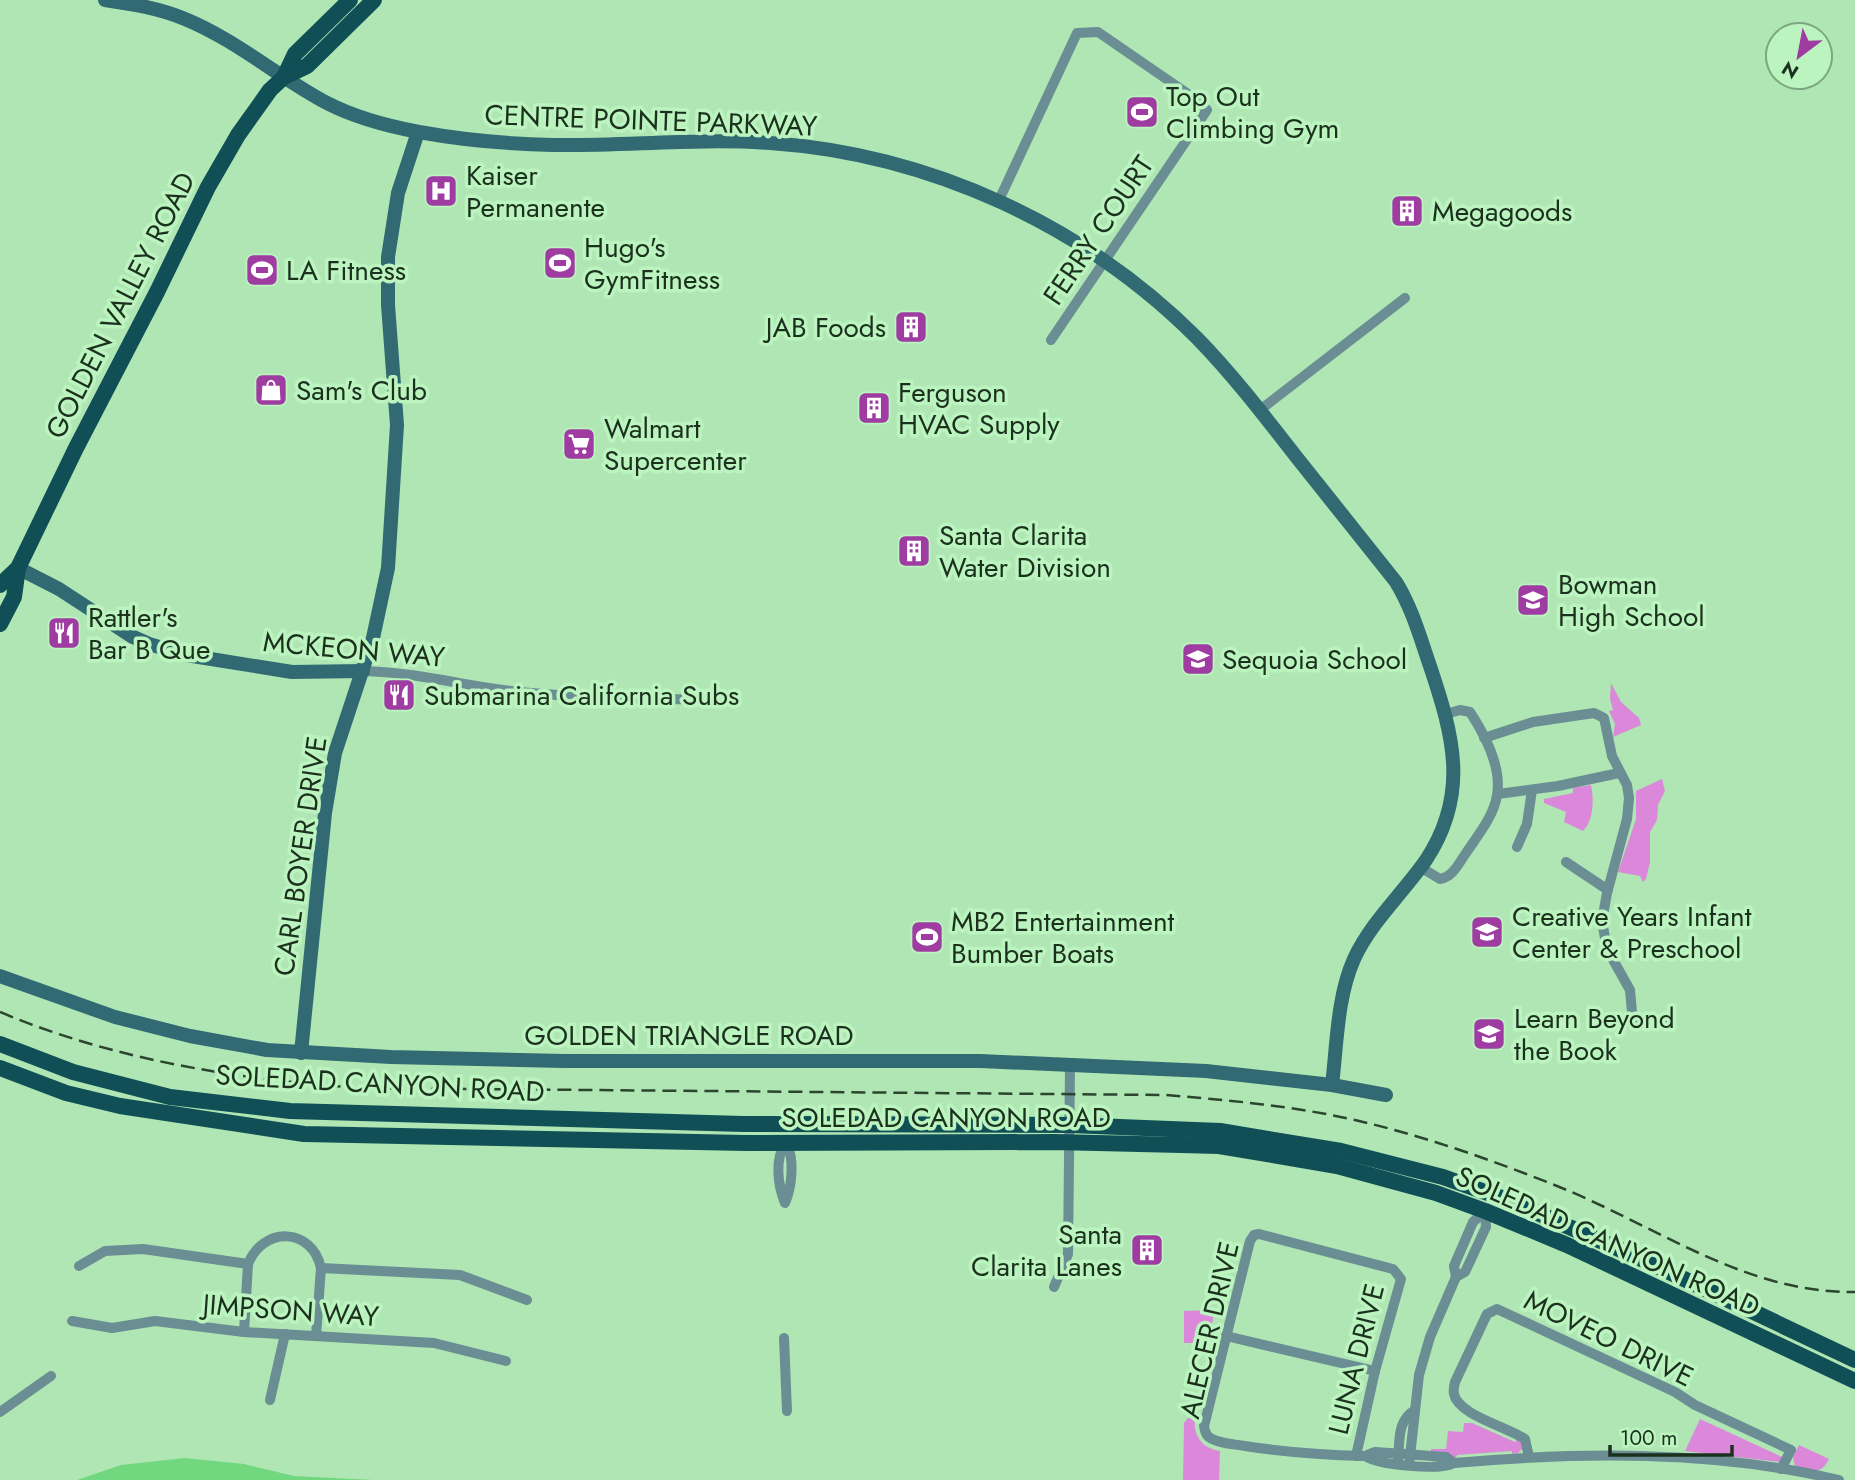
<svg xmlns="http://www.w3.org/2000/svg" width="1855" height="1480" viewBox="0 0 1855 1480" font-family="Jost,sans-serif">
<rect width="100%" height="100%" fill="#afe6b4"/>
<g fill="#db88db">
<polygon points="1611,683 1621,702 1639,718 1641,725 1613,737 1615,724 1609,711 1613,710 1610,699"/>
<polygon points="1662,779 1665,791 1658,805 1657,820 1650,832 1650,862 1646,879 1643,882 1640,876 1618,872 1636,819 1636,791"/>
<path d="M1591 785C1594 799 1594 820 1583 831L1564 822 1566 812 1544 803V799L1573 793V788Z"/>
<polygon points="1214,1310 1210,1343 1184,1343 1184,1311"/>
<path d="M1195 1417C1193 1435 1201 1448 1220 1451L1219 1480H1183L1184 1423 1188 1418Z"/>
<polygon points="1700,1419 1782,1457 1780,1462 1685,1451"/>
<polygon points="1464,1423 1472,1423 1515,1442 1517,1439 1522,1443 1522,1449 1518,1453 1512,1454 1512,1451 1457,1455 1456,1458 1431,1452 1431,1449 1446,1449 1448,1431 1463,1432"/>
<path d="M1799 1445 1829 1459C1820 1477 1811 1470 1795 1466L1793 1457Z"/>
</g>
<polygon fill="#72d880" points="185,1458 244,1464 294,1476 374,1480 77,1480 121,1465"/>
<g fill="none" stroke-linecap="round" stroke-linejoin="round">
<g stroke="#6a8e93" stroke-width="10">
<polyline points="999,200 1077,33 1098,32 1194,98 1207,110 1051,340"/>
<polyline points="1260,410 1405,298"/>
<path d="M363 671C413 672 462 685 511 691 577 698 643 700 709 699"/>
<polyline points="1484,738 1533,722 1594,713 1604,718 1612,756 1627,785 1629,798 1627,819 1607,893 1602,921 1607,949 1630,990 1633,1023"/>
<polyline points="1498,794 1558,786 1619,773"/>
<polyline points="1517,847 1527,824 1532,790"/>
<polyline points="1566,862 1608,890"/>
<path d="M1420 867 1440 879C1453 877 1459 863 1466 853 1478 835 1494 816 1497 795 1502 767 1485 735 1470 712L1460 710 1446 714"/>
<polyline points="1605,1023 1664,1022"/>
<path d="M786 1143C795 1158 792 1187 785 1203 778 1186 774 1158 786 1143Z"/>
<path d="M79 1266 105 1251 143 1249 248 1264C263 1226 312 1227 321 1268L460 1275 527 1300"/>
<polyline points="1456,1277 1465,1272 1486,1227 1485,1211"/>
<polyline points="1054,1287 1068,1254 1070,1066"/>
<polyline points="72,1321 112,1328 155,1321 244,1332 434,1343 506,1361"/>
<polyline points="244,1332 248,1264"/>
<polyline points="316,1336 321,1268"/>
<polyline points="1226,1336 1375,1371"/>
<polyline points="784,1338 787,1411"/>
<polyline points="270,1400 285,1334"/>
<polyline points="0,1412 51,1376"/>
<path d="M1375 1452 1446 1457 1454 1463C1439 1471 1379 1465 1365 1456Z"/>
<path d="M1356 1456 1375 1371 1401 1279 1393 1269 1259 1234 1254 1235 1250 1241 1204 1426C1205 1432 1206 1436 1212 1439 1222 1444 1234 1444 1245 1446 1284 1452 1325 1455 1365 1456"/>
<path d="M1529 1457 1525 1439C1508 1427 1458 1415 1454 1394 1453 1390 1454 1386 1455 1382L1487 1314 1497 1309 1675 1392 1695 1405 1791 1450 1781 1469"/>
<path d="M1398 1459C1400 1439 1397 1421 1415 1410"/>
<path d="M1454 1463C1581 1452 1714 1450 1839 1480"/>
<polyline points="1409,1465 1419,1375 1430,1337 1456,1277 1454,1266 1473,1222 1485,1211"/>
</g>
<g stroke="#316a72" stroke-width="14">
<path d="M105 0C132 4 159 8 185 19 236 40 278 77 327 103 356 118 387 126 419 132 463 140 508 144 553 145 626 146 698 138 770 143 930 154 1084 225 1197 338 1234 376 1266 418 1298 459 1331 500 1363 541 1396 582 1412 608 1420 637 1430 666 1453 735 1470 793 1426 860 1403 893 1371 922 1354 959 1337 997 1337 1044 1332 1085"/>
<polyline points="18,568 59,589 131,636 149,644 186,655 292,672 363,671"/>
<polyline points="0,976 115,1017 190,1036 267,1050 391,1057 564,1061 980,1061 1206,1071 1332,1085 1386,1095"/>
<polyline points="301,1053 325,813 335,753 373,638 388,568 397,425 388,305 388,257 398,193 418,132"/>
</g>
<g stroke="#114f57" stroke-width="16">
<polyline points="284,77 295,54 350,0"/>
<polyline points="0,585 18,568"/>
<polyline points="0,624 14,597 18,568 76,448 157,292 208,187 238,135 270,90 284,77 307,66 374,0"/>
<polyline points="0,1044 73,1072 170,1097 290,1111 743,1124 1070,1125 1220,1131 1341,1151 1443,1177 1513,1202 1646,1261 1855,1360"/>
<polyline points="0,1068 66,1093 120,1106 304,1134 746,1143 1055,1142 1181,1145 1219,1146 1337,1166 1436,1193 1485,1211 1567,1245 1855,1381"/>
</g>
<path stroke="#2b452e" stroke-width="2.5" stroke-dasharray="14 7" stroke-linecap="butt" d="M0 1012C114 1060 236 1079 359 1088L1165 1095C1228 1100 1293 1106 1355 1120 1424 1136 1492 1160 1557 1186 1655 1225 1746 1294 1855 1292"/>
</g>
<defs>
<symbol id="stadium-square" viewBox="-11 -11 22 22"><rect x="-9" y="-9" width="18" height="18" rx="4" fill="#9f3ca1" stroke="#bcf4c0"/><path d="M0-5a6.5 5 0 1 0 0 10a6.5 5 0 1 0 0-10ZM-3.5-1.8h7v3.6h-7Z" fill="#fff"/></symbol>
<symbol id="hospital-square" viewBox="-11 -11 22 22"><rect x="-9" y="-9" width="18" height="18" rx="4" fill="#9f3ca1" stroke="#bcf4c0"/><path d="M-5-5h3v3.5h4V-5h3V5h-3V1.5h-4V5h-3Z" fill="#fff"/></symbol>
<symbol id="building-square" viewBox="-11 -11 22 22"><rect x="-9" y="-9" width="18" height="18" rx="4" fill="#9f3ca1" stroke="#bcf4c0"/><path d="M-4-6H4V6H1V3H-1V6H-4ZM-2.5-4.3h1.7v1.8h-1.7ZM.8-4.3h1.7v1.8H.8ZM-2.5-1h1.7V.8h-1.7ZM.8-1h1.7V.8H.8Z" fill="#fff"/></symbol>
<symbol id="shop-square" viewBox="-11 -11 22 22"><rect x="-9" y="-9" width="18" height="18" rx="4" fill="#9f3ca1" stroke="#bcf4c0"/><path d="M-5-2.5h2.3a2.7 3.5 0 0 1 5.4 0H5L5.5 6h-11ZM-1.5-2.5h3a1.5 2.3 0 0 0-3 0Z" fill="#fff"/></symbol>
<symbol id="supermarket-square" viewBox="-11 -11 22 22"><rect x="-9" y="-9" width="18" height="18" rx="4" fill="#9f3ca1" stroke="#bcf4c0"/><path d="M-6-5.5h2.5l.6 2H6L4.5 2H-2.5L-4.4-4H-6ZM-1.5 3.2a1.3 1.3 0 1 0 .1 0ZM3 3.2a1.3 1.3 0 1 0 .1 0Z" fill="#fff"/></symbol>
<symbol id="school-square" viewBox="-11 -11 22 22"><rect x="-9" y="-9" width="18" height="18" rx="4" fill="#9f3ca1" stroke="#bcf4c0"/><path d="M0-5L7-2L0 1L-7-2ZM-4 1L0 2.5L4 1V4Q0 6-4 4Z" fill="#fff"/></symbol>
<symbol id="restaurant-square" viewBox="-11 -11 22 22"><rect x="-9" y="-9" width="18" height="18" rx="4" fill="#9f3ca1" stroke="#bcf4c0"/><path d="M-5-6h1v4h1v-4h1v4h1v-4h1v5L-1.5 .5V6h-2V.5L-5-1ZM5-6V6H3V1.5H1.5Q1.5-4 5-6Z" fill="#fff"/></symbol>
</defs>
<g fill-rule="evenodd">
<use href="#stadium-square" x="1123" y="93" width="38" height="38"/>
<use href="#hospital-square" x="422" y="172" width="38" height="38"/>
<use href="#building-square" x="1388" y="192" width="38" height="38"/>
<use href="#stadium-square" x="541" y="244" width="38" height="38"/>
<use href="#stadium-square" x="243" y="251" width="38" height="38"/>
<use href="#building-square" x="892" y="308" width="38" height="38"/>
<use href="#shop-square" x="252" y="371" width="38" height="38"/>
<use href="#building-square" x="855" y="389" width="38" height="38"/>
<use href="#supermarket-square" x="560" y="425" width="38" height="38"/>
<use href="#building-square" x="895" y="532" width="38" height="38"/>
<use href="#school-square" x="1514" y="581" width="38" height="38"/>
<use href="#restaurant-square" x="45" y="614" width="38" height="38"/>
<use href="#school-square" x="1179" y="640" width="38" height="38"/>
<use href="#restaurant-square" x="380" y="676" width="38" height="38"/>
<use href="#school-square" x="1468" y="913" width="38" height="38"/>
<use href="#stadium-square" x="908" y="918" width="38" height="38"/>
<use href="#school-square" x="1470" y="1015" width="38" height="38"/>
<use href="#building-square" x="1128" y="1231" width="38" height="38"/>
</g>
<g text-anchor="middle" stroke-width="7" stroke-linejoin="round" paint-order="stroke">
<g font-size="28" fill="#1b311e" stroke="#bcf4c0" text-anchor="start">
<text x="1166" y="106">Top Out<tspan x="1166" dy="32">Climbing Gym</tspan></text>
<text x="466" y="185">Kaiser<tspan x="466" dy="32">Permanente</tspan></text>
<text x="1432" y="221">Megagoods</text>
<text x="584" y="257">Hugo's<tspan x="584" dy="32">GymFitness</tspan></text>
<text x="286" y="280">LA Fitness</text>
<text x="886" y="337" text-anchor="end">JAB Foods</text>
<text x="296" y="400">Sam's Club</text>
<text x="898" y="402">Ferguson<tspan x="898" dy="32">HVAC Supply</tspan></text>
<text x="604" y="438">Walmart<tspan x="604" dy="32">Supercenter</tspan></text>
<text x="939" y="545">Santa Clarita<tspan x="939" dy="32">Water Division</tspan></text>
<text x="1558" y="594">Bowman<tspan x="1558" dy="32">High School</tspan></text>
<text x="88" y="627">Rattler's<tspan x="88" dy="32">Bar B Que</tspan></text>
<text x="1222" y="669">Sequoia School</text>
<text x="424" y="705">Submarina California Subs</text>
<text x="1512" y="926">Creative Years Infant<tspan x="1512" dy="32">Center &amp; Preschool</tspan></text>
<text x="951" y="931">MB2 Entertainment<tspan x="951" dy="32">Bumber Boats</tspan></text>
<text x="1514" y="1028">Learn Beyond<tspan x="1514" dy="32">the Book</tspan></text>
<text x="1122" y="1244" text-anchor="end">Santa<tspan x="1122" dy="32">Clarita Lanes</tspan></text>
</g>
<g font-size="28" fill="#1b311e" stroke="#bcf4c0">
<text transform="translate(651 120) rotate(2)" y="10">CENTRE POINTE PARKWAY</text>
<text transform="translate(1098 230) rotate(-56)" y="10">FERRY COURT</text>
<text transform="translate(120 305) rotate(-63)" y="10">GOLDEN VALLEY ROAD</text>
<text transform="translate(354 649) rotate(5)" y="10">MCKEON WAY</text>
<text transform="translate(300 856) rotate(-82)" y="10">CARL BOYER DRIVE</text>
<text x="689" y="1045">GOLDEN TRIANGLE ROAD</text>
<text transform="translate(380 1083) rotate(3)" y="10">SOLEDAD CANYON ROAD</text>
<text x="946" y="1127">SOLEDAD CANYON ROAD</text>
<text transform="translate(1608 1241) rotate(24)" y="10">SOLEDAD CANYON ROAD</text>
<text transform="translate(291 1310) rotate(4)" y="10">JIMPSON WAY</text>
<text transform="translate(1209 1330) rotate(-77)" y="10">ALECER DRIVE</text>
<text transform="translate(1609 1338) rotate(26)" y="10">MOVEO DRIVE</text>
<text transform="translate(1356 1359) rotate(-76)" y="10">LUNA DRIVE</text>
</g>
</g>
<g transform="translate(1799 56) rotate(212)"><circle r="33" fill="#bcf4c0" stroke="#7ca67f" stroke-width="2"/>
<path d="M0-5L12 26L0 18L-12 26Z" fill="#9f3ca1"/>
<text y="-10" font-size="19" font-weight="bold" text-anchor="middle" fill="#1b311e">N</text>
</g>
<path d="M1610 1445v10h122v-10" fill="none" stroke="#1b311e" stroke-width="3.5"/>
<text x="1620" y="1445" font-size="21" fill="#1b311e" stroke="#bcf4c0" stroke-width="5" paint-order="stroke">100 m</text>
</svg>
